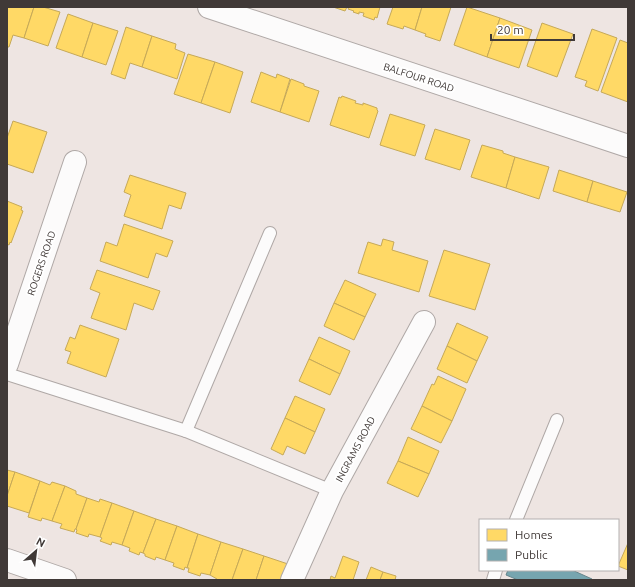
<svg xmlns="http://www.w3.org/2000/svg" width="635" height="587" viewBox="0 0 635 587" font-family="Ubuntu,sans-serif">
<rect width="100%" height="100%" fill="#eee5e2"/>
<g fill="#ffd966" stroke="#c6a958">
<polygon points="7,7 34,7 24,38 13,35 9,47 7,47"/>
<polygon points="34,7 43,7 60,12 48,46 24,38"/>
<polygon points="333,7 347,7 345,11"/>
<polygon points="349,7 380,7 377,18 375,17 374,20 363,16 364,13 359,12 359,14 353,12 354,11 348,9"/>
<polygon points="393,7 422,7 415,30 404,26 403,29 387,24"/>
<polygon points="422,7 451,7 440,41 425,36 426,34 415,30"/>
<polygon points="467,7 500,18 487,57 454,45"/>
<polygon points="68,14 93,23 82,57 56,48"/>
<polygon points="500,18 532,30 519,68 487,57"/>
<polygon points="93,23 118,31 106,65 82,57"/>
<polygon points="542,23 573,34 557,77 527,66"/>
<polygon points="126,27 152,36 142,67 130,63 125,79 111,74"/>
<polygon points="592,29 617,38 598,91 585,86 587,81 575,77"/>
<polygon points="152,36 176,44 175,49 185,53 177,79 142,67"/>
<polygon points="620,40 628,43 628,102 601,92"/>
<polygon points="188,54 215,62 201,103 174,94"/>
<polygon points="215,62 243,72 230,113 201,103"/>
<polygon points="261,72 276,78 277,74 290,79 280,112 251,102"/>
<polygon points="291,79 304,84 304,86 319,91 309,122 280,112"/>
<polygon points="342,96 356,101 355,103 363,105 363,103 377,108 377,110 378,111 369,138 330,125 339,97 341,98"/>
<polygon points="390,114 425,125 415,156 380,145"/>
<polygon points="13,121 47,132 33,173 7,164 7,138"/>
<polygon points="435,129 470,140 460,170 425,159"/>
<polygon points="482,145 503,151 503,153 515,157 506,188 471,177"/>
<polygon points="515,157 549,167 539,199 506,188"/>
<polygon points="559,170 593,181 587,202 553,191"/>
<polygon points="130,175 186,193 181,209 169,205 162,229 124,216 131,195 124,192"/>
<polygon points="593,181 627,192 620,212 587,202"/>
<polygon points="7,201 22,207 21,210 23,211 11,243 10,242 9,245 7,244"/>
<polygon points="124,224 173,241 167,257 156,253 148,278 100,261 106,242 117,246"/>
<polygon points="383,239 394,242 392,250 428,261 419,292 358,273 368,242 381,246"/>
<polygon points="444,250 490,264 475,310 429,296"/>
<polygon points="97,270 160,291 153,310 134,303 126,330 91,318 100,293 90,289"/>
<polygon points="345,280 376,294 365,317 334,303"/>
<polygon points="334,303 365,317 354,340 324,326"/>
<polygon points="457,323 488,337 477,361 447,346"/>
<polygon points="80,325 119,339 106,377 67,363 71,352 65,350 70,337 75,339"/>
<polygon points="319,337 350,351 340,374 309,359"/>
<polygon points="447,346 477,361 467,383 437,369"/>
<polygon points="309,359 340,374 330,395 299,381"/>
<polygon points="438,376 466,389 452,421 422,406 432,384 434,385"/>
<polygon points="295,396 325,409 315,432 285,418"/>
<polygon points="422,406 452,421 441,443 411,429"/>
<polygon points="285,418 315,432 305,454 287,446 283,455 271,449"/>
<polygon points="408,437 439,451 429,474 398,461"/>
<polygon points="398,461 429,474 418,497 387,483"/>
<polygon points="7,470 15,472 7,496"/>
<polygon points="15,472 40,481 29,513 7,506 7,496"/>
<polygon points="40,481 50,485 52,482 65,486 52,521 42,518 41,521 28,517"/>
<polygon points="65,486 76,491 76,494 87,498 76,529 75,529 74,532 60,528 62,524 52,521"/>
<polygon points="87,498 99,502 100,499 112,503 100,537 89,534 88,537 76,533 77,530 76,529"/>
<polygon points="112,503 134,511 122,545 112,542 111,545 100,541 102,538 100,537"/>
<polygon points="134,511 156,519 143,553 140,552 139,555 129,551 130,548 122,545"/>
<polygon points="156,519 177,526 165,560 156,557 155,560 145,556 145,554 143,553"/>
<polygon points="177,526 198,534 187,568 185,567 184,570 173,566 174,563 165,560"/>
<polygon points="198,534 221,542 210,575 201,573 200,576 188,572 189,568 187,568"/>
<polygon points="221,542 243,549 232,580 217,580 217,579 210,575"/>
<polygon points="628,543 628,570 618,566"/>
<polygon points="243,549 264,556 256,580 232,580"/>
<polygon points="264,556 288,564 283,580 256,580"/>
<polygon points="343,556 359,562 353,580 330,580 331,576 335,578"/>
<polygon points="371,567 383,572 380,580 366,580"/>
<polygon points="383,572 396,576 395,580 380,580"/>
</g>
<polygon fill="#76a5af" stroke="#66858b" points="508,570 572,570 592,579 592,580 518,580 506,575"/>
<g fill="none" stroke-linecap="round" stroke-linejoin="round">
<defs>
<g id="service">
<polyline points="7,374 186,431 332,491"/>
<polyline points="186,431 270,233"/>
<polyline points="516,520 557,420"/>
<polyline points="493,580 496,570"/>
</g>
<g id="minor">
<polyline points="209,7 628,146"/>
<polyline points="7,364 75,162"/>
<polyline points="7,560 65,580"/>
<polyline points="292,580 332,491 424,322"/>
</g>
</defs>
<use href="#service" stroke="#afa8a6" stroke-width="14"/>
<use href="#minor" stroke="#afa8a6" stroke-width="24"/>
<use href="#service" stroke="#fcfbfb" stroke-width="12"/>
<use href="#minor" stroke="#fcfbfb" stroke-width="22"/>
</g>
<g text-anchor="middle" stroke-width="4" stroke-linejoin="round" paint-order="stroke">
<g font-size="10" fill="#403937" stroke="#fff">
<text transform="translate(419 77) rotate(18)" y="4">BALFOUR ROAD</text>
<text transform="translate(41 263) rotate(-71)" y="4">ROGERS ROAD</text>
<text transform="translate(355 449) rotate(-62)" y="4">INGRAMS ROAD</text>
</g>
</g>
<rect width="635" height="587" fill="none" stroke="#403937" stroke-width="16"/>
<rect x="479" y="519" width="140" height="52" fill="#ffffff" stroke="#b3b0af"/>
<rect x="487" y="529" width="20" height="12" fill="#ffd966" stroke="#b3b0af"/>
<text x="515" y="539" font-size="12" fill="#403937">Homes</text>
<rect x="487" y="549" width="20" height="12" fill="#76a5af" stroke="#b3b0af"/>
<text x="515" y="559" font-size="12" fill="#403937">Public</text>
<g transform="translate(36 551) rotate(28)" stroke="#ffffff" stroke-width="3" paint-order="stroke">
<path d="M0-3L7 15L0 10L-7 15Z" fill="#403937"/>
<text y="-6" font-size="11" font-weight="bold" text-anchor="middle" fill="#403937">N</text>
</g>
<path d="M491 34v6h83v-6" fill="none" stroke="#403937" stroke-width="2"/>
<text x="497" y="34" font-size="12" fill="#403937" stroke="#ffffff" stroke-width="3" paint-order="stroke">20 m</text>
</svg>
